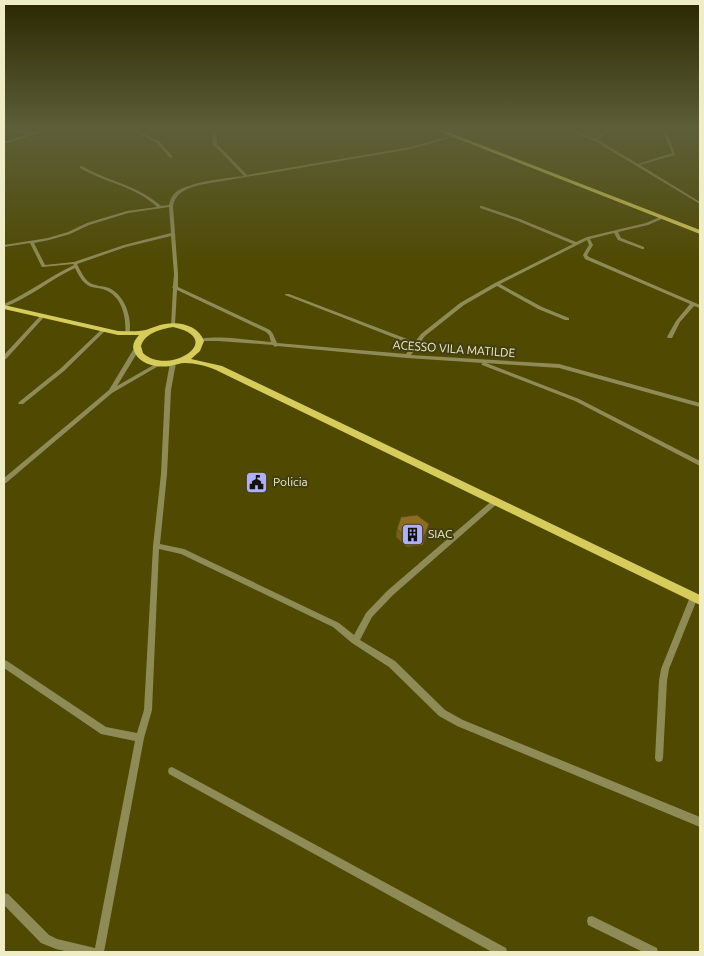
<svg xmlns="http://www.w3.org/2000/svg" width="704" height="956" viewBox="0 0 704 956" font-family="Ubuntu,sans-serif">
<rect width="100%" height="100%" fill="#4f4902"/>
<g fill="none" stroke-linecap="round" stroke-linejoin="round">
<g fill="#8f8b57" fill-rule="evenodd">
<polygon points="4,129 35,132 45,129 50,129 4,144 4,142 30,134 4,131"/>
<polygon points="129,129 134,129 159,141 173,157 170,158 157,143"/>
<path d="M212 129H216L217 144 247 175 411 147 454 135 456 136 411 149 199 185C186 189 176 192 173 206L178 274V287L270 330 273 334 277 343 406 354 413 345 285 295V294H289L415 342 421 334 460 303 495 283 573 244 518 221 480 208V206H482L520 219 576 242 587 237 646 223 662 216H664V218L648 225 618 232 621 238 644 247V249H642L618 240 614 233 590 239 593 245 587 255 589 257 700 305V308L694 306 680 322 672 338H668L667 337 676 321 690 304 585 259 583 255 589 245 587 240 500 284 542 307 569 318V320H565L538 309 497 286 464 305 425 336 411 355 559 364 700 403V407L559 368 486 363 579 399 700 461V466L575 401 482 365 481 364 483 363 407 358 277 346 275 347 273 345 218 341H199L198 340C212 334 255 341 271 342L269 335 266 332 177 290 175 325V326H171L173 288 172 287 173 286 174 274 171 236 126 247 77 264C80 270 84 279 90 283 95 286 103 286 109 288 125 295 133 319 129 335H125V334C127 318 122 296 105 290 99 287 92 289 86 284 81 280 78 274 75 268 51 279 28 299 4 307V304C28 293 49 277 74 265L73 264 42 267 30 243 4 247V245L48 238 68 232 87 223 127 211 157 207C136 186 105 183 80 168V166H82C109 182 138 185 161 206L169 205C170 201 171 197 174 194 185 182 227 178 244 176L213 144ZM169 207 171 233 124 245 74 262 45 265 34 243 49 240 70 234 89 225 128 213Z"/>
<path d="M565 129H570L595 139C601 133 607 129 615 129L603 135 598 140 638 164 672 153 662 129H666L675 155 640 165 700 202V204L595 141Z"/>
<polygon points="41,315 43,315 45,316 6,359 4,360 4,355"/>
<polygon points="102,329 104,329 106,330 64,371 23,404 19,404 18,403 19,402 60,369"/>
<polygon points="136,348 139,350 117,386 157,363 161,363 162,364 112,393 6,483 4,483 4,478 109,390 133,350"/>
<polygon points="173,361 176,363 171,390 167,474 160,544 184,549 339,623 354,635 366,613 387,591 494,499 498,499 499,501 498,503 393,595 372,617 360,640 395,661 445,710 463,720 700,817 700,827 457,726 439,716 389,667 352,643 333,627 181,554 159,549 152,710 144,738 104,952 69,952 56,949 41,943 4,905 4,893 8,894 49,935 57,939 95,948 135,741 101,734 4,668 4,660 7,661 106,727 137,733 144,710 153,546 161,474 165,390 170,363"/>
<polygon points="694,594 697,595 698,597 669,669 667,681 663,758 662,761 659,762 656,761 655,758 659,681 661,669 690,597 691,595"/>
<polygon points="172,767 506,948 507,952 492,952 169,774 168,771 169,768"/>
<polygon points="592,916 657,948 658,952 643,952 588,925 587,921 588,917"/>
</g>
<g fill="#d6cc5b" fill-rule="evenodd">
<polygon points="433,129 440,129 700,230 700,234"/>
<path d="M4 305 118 331C127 331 137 332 146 330 152 328 158 325 165 324 180 321 199 326 204 341L200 351 191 359 222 366 700 595V605L216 370C207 366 195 363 185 363 180 363 175 365 170 366 158 368 141 365 135 353 131 346 134 341 139 335H118L4 309ZM173 327C228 339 168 377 143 353L141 346C145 333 161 329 173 327Z"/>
</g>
</g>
<polygon fill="#795e1e" points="429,524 428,532 423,545 407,547 396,537 397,529"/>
<polygon fill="#634c18" points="429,524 428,532 423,545 424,537"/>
<polygon fill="#8d6d23" stroke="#634c18" points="417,515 429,524 424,537 408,539 397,529 401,517"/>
<linearGradient id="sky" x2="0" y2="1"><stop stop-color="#2b2801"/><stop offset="0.49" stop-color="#5d5f39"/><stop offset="1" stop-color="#5d5f39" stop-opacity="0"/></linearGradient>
<rect width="704" height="263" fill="url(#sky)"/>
<defs>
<symbol id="civic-square" viewBox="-11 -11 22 22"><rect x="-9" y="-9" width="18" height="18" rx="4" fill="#afaefa" stroke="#423e13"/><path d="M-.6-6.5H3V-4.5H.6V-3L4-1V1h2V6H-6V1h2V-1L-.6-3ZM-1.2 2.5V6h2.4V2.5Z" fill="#111"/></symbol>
<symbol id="building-square" viewBox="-11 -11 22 22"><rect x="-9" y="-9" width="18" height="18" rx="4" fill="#afaefa" stroke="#423e13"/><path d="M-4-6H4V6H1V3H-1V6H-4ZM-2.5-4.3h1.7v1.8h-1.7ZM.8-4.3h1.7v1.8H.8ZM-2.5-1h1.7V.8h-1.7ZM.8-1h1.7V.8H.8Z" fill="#111"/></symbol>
</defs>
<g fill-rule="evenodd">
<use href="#civic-square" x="244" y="470" width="25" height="25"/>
<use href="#building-square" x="400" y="522" width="25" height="25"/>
</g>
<g text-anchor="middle" stroke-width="4" stroke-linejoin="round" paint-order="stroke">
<g font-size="12" fill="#efedc5" stroke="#423e13">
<text transform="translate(454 349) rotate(4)" y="4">ACESSO VILA MATILDE</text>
</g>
<g font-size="12" fill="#efedc5" stroke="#423e13" text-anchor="start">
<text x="273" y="486">Policia</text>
<text x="428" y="538">SIAC</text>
</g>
</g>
<rect width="704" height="956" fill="none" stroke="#efedc5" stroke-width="10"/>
</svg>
